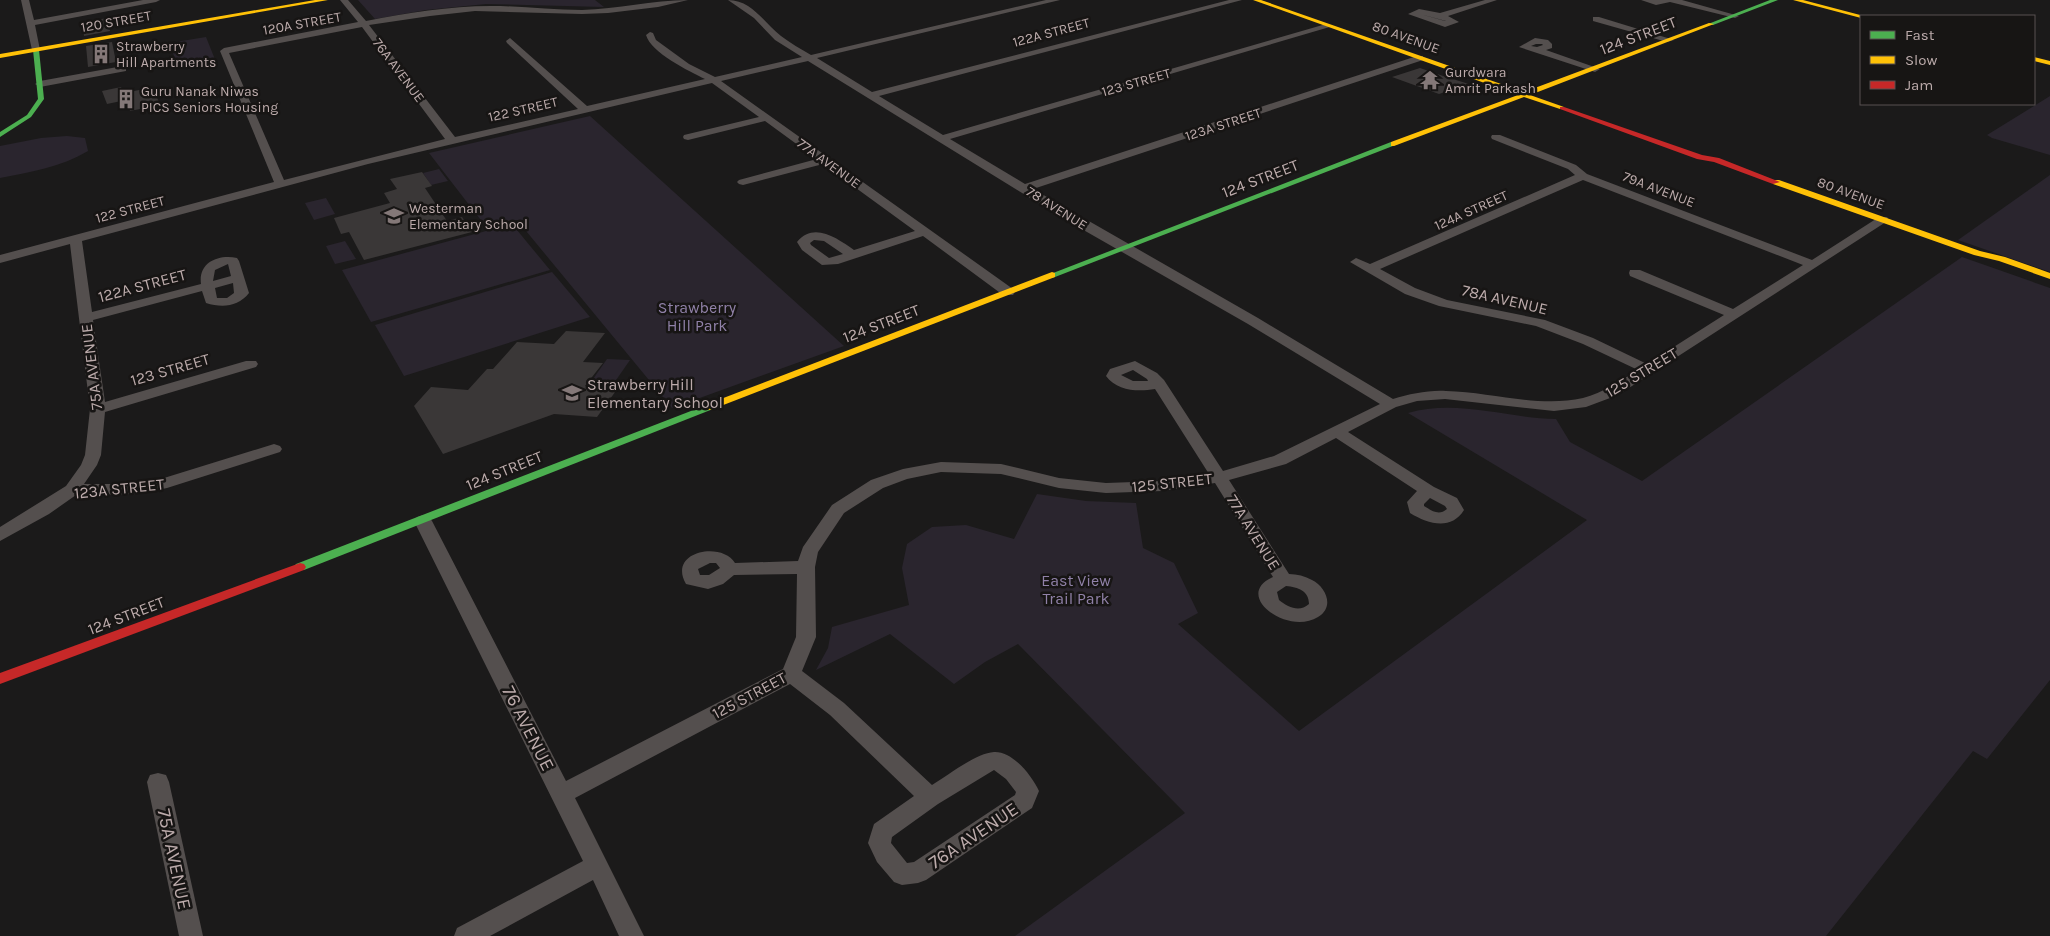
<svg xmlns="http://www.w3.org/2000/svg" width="2050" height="936" viewBox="0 0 2050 936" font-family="Karla,sans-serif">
<rect width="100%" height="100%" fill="#1b1a1a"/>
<g fill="#2a252e">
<polygon points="358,0 595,0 604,7 486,4 426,10 375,19"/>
<polygon points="206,37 216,62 179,69 169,43"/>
<polygon points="2050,96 2050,155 1992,138 1987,135"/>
<polygon points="590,116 844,346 672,408 517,220 487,228 429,153"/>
<path d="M67 136 85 138 88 151C61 167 31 172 0 178V146L41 138Z"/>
<polygon points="439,169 448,181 431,185 423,173"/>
<polygon points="2050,175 2050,272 1958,240"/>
<polygon points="326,198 335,214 314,220 305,203"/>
<polygon points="512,224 550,270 371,322 342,270"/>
<polygon points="345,241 356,259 335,264 326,246"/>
<path d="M1962 257 2050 288V680L1987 759 1973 751 1826 936H1015L1185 813 1018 644 985 662 954 684 890 634 816 670 828 648 832 627 909 605 902 568 907 544 932 527 966 525 1014 539 1037 494 1086 501 1136 503 1143 548 1174 563 1198 613 1178 624 1299 731 1587 520 1408 413C1457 399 1506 418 1556 419L1570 442 1642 481Z"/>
<polygon points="552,272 590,317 404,376 375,325"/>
<polygon points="607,359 630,360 614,383 591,382"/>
</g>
<g fill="#3a3737">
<polygon points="108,18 110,31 84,36 82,22"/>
<polygon points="112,42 116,62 88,67 86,46"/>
<polygon points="1420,68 1446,77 1469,84 1439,94 1392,77"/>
<polygon points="121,87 126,100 107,104 102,91"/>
<polygon points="149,88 154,90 160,105 130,111 124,93"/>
<polygon points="422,172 432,186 425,188 447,221 462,217 472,232 364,260 349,232 341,234 334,218 390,203 384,193 397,189 390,179"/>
<polygon points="566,331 605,333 583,362 603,363 585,386 618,388 597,417 554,414 443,454 414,406 431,387 468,390 487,369 493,369 517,342 554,344"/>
</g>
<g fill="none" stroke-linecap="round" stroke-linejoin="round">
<g fill="#544f4e" fill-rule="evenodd">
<polygon points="21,0 29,0 34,20 143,0 160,0 156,2 35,25 40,50 36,53 32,50"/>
<path d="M340 0H348L366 21C407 13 449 6 491 6 521 6 551 10 582 10 618 9 652 0 688 0L658 7 608 13 582 14 475 11 430 16 369 25 455 137 578 109 507 43 506 41 510 38 587 106 705 79C689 71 651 53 646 35L650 32 653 33 656 40 689 64 715 77 802 57 775 40 754 18 728 0C752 0 764 23 781 36 790 43 801 49 811 55L1046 0H1060L817 58 872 92 1229 0H1242L879 96 943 135 1326 24 1333 26 950 139 1025 184 1417 56H1423V60L1033 189 1258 318 1393 399C1410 394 1428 390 1446 391 1491 392 1539 408 1583 398 1603 393 1620 381 1638 370L1583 344 1536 326 1439 306 1405 294 1350 262 1356 258 1370 264 1575 175 1568 169 1492 139 1491 137 1492 135H1500L1576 165 1587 174 1812 260 1879 217H1887L1889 220 1618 395 1586 407 1554 411 1445 399 1417 401 1396 407 1348 432 1434 487 1457 498 1464 510C1451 531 1428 524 1410 513L1407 502 1417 491 1336 438 1286 464 1229 480 1289 574C1297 574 1305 576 1312 580 1326 587 1335 607 1318 617 1287 636 1232 595 1273 577L1215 483 1162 491 1106 493 1059 488 1001 474 941 472 907 479 883 488 844 513 818 552 815 567 816 637 802 671 844 703 932 785C947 776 976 753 994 752 1013 751 1032 776 1039 791L1032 808 926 880 918 883 902 885 894 882 877 862 868 843 874 824 914 796 830 715 790 684 575 798 644 936H619L593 880 490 936H454L457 928 583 861 414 521 417 517 423 515 429 517 432 521 566 781 783 669 796 637 797 574 734 575 723 584 708 589 686 584C667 551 722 541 735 563L798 561 803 547 832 505 871 480 903 469 941 462 1001 464 1059 478 1106 483 1162 481 1209 474 1155 389C1138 392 1117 391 1106 376L1110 369 1135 361 1157 373 1164 380 1223 471 1274 456 1380 404 1248 324 1066 220 808 61 721 81 1013 289 1015 292 1013 295H1003L923 236 838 264 822 265 802 250 797 242C814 221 838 239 854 250L915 231 823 164 743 185 739 184 737 182 739 180 817 159 765 121 688 140 684 139 683 137 684 135 759 117 712 83 368 164 82 241 92 312 201 284C198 262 219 254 237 258L239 261 249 293C238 307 222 308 206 303L202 291 93 320 105 402 246 361H256L258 364 256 367 105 412 101 455 97 465 84 484H138L164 478 274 444 280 446 282 449 280 452 167 488 138 494 76 495 49 514 0 541V527L66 486 81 465 85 455 90 409 70 244 0 263V255L274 182 220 51 224 48 358 22ZM362 27 445 139 284 180 229 53ZM1583 180 1803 265 1733 309 1640 270H1630L1629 273 1630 276 1724 315 1647 364 1593 338 1545 320 1447 300 1415 288 1380 269ZM814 240 824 241 843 254 829 258 811 245 810 243ZM228 264 231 276 213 281 215 270ZM233 283 234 293 227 298H217L215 288ZM1133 370 1147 379 1148 381H1133L1121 375ZM1430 498 1445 506 1447 509C1439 516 1432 511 1424 506V504ZM710 563H716L720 568 709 575H700L698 569ZM1286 586C1298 587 1309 591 1309 604 1299 613 1288 607 1279 600L1277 592ZM994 770 1006 779 1016 792 1015 795 914 862 907 863 891 843 892 837 938 804Z"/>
<path d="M1485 0H1497L1448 16 1459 22 1445 27 1408 14 1419 9 1440 13ZM1420 14 1446 21H1445Z"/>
<polygon points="1641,0 1682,0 1739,16 1735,18 1670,2 1656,5"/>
<polygon points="1593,17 1599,17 1674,40 1667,42 1593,21"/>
<path d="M1535 38 1548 40 1552 44V48L1546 50 1600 69 1595 72 1592 71 1519 47ZM1536 44H1542L1543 45 1537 47 1531 46Z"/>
<polygon points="123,66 126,67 126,71 40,87 35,84 40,81"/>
<polygon points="158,773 166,775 169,782 203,936 179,936 147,782 150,775"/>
</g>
<g fill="#4caf50" fill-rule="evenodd">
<polygon points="1770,0 1778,0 1713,25 1708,24"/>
<polygon points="36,48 39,50 44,99 31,117 0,137 0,132 27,115 38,99 33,50"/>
<polygon points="1391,142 1398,144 1055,277 1052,278 1048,275"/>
<polygon points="709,404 713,405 714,407 713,409 304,570 296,570 294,567 296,564"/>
</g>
<g fill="#ffc107" fill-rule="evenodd">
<polygon points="315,0 328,0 0,58 0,54"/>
<polygon points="1253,0 1261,0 1524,92 1709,23 1714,24 1530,95 1564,107 1564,109 1560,109 1524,97 1394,146 1391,146 1391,142 1518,95"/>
<polygon points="1793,0 1803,0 1864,16 1861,18"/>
<polygon points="2034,57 2050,61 2050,65 2034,61"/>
<polygon points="1773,180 1779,180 1980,251 2005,257 2050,273 2050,279 1999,261 1974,255 1773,184"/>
<polygon points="1052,272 1055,273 1055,277 713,409 709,410 704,407 705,405"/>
</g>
<g fill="#c62828" fill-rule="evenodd">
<polygon points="1560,107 1564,107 1702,155 1719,158 1780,182 1773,184 1714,162 1697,159 1560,109"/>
<polygon points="300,563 304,564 306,567 304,570 0,684 0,673"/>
</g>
</g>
<defs>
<symbol id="building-bare" viewBox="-9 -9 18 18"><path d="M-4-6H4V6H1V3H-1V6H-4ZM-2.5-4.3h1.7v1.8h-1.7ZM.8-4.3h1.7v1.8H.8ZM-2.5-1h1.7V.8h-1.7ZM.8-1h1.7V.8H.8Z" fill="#847878" stroke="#171514" stroke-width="2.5" paint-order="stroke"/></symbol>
<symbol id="temple-bare" viewBox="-9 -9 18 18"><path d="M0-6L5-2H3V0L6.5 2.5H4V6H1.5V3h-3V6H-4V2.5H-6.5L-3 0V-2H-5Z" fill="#847878" stroke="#171514" stroke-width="2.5" paint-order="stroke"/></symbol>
<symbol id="school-bare" viewBox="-9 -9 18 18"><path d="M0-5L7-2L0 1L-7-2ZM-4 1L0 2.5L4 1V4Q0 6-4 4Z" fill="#847878" stroke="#171514" stroke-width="2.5" paint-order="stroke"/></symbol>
</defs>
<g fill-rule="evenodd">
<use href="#building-bare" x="87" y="40" width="28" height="28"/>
<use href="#temple-bare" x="1416" y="66" width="28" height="28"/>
<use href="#building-bare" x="112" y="85" width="28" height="28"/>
<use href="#school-bare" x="380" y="202" width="28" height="28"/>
<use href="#school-bare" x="558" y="379" width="28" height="28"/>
</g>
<g text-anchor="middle" stroke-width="5" stroke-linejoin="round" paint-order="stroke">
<g font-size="14" fill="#bcabab" stroke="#171514">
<text transform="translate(116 21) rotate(-10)" y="5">120 STREET</text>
<text transform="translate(302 23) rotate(-10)" y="5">120A STREET</text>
<text transform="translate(1051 32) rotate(-15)" y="5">122A STREET</text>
<text transform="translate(1406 37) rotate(20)" y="5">80 AVENUE</text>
<text transform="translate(399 70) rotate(53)" y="5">76A AVENUE</text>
<text transform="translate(1136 82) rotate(-16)" y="5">123 STREET</text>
<text transform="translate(523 109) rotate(-13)" y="5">122 STREET</text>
<text transform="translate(1223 124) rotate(-18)" y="5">123A STREET</text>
<text transform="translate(829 163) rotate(36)" y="5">77A AVENUE</text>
<text transform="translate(1659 189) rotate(21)" y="5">79A AVENUE</text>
<text transform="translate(1851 193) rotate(20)" y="5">80 AVENUE</text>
<text transform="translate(1057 208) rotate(32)" y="5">78 AVENUE</text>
<text transform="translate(130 209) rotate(-15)" y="5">122 STREET</text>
<text transform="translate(1471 210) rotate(-24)" y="5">124A STREET</text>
</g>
<g font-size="14" fill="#bcabab" stroke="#171514" text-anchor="start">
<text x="116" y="51">Strawberry<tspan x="116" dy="16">Hill Apartments</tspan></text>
<text x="1445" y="77">Gurdwara<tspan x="1445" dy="16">Amrit Parkash</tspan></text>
<text x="141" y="96">Guru Nanak Niwas<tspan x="141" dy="16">PICS Seniors Housing</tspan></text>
<text x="409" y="213">Westerman<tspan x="409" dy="16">Elementary School</tspan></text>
</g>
<g font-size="16" fill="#bcabab" stroke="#171514">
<text transform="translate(1638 35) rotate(-21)" y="6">124 STREET</text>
<text transform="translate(1260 178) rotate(-21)" y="6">124 STREET</text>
<text transform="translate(142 285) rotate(-15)" y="6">122A STREET</text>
<text transform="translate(1505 299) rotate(13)" y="6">78A AVENUE</text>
<text transform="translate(881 323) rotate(-21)" y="6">124 STREET</text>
<text transform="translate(91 367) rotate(-97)" y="6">75A AVENUE</text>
<text transform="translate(170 369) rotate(-16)" y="6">123 STREET</text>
<text transform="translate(1641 372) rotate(-31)" y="6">125 STREET</text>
<text transform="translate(504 470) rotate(-22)" y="6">124 STREET</text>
<text transform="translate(1172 482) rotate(-6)" y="6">125 STREET</text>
<text transform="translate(119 488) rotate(-6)" y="6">123A STREET</text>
<text transform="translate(1254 532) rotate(58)" y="6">77A AVENUE</text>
<text transform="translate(126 615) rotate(-21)" y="6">124 STREET</text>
<text transform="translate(749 695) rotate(-28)" y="6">125 STREET</text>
</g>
<g font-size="16" fill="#9081a8" stroke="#171514">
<text x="697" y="313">Strawberry<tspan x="697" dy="18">Hill Park</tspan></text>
<text x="1076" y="586">East View<tspan x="1076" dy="18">Trail Park</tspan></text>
</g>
<g font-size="16" fill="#bcabab" stroke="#171514" text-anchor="start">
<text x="587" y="390">Strawberry Hill<tspan x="587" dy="18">Elementary School</tspan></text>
</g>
<g font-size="19" fill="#bcabab" stroke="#171514">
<text transform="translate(529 728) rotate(63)" y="7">76 AVENUE</text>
<text transform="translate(973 835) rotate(-34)" y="7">76A AVENUE</text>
<text transform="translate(175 859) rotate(78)" y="7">75A AVENUE</text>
</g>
</g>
<rect x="1860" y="15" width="175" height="90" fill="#171514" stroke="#595150"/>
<rect x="1870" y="31" width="25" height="8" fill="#4caf50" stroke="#595150"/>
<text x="1905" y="40" font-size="15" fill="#bcabab">Fast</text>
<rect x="1870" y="56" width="25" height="8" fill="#ffc107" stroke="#595150"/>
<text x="1905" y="65" font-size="15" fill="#bcabab">Slow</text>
<rect x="1870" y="81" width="25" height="8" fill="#c62828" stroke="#595150"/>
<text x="1905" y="90" font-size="15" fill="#bcabab">Jam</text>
</svg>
